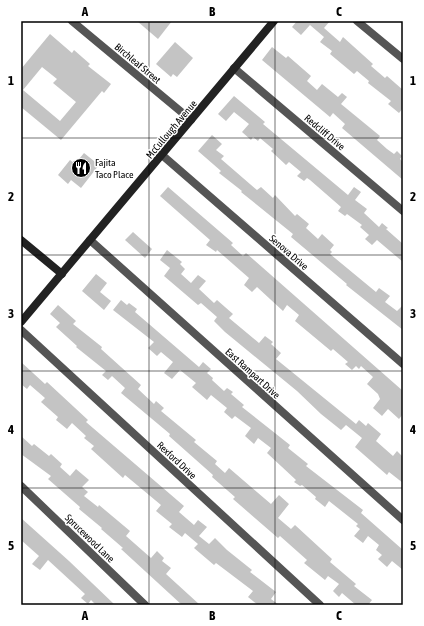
<svg xmlns="http://www.w3.org/2000/svg" width="424" height="626" viewBox="0 0 424 626" font-family="'Asap Condensed',sans-serif">
<rect width="100%" height="100%" fill="#fff"/>
<g fill="#c4c4c4" fill-rule="evenodd">
<polygon points="137,21 172,21 158,39"/>
<polygon points="297,21 330,21 324,28 340,42 343,37 373,64 371,66 385,78 387,76 403,90 403,108 399,113 388,104 391,101 368,83 369,81 357,71 354,74 330,54 332,51 320,42 324,37 310,25 301,35 292,27"/>
<path d="M50 34 72 53 74 50 90 64 88 66 111 84 104 93 102 91 61 140 21 107V69ZM42 67 57 79 53 83 76 102 60 121 23 90Z"/>
<polygon points="175,42 193,58 177,77 173,74 171,77 156,64"/>
<polygon points="272,47 286,58 288,56 311,76 307,81 317,90 322,84 338,97 342,93 347,97 341,104 380,136 377,140 387,149 394,154 397,151 402,156 400,159 403,162 403,180 342,128 345,124 333,113 330,117 262,60"/>
<polygon points="234,96 265,122 263,124 348,195 354,187 361,192 355,200 367,209 364,213 379,227 382,223 388,228 386,229 403,244 403,262 377,240 372,245 365,239 369,235 360,227 362,225 347,214 345,216 338,211 341,207 310,180 307,178 304,181 297,176 301,172 289,162 286,165 271,151 273,149 260,138 258,141 253,137 251,140 242,132 249,124 234,112 226,121 218,114"/>
<polygon points="212,135 222,144 216,150 224,156 221,159 257,190 261,187 273,198 275,195 295,216 297,214 309,224 306,228 318,239 322,234 334,245 330,250 332,252 330,254 376,292 379,288 390,296 385,302 397,311 403,305 403,330 346,285 347,284 291,237 293,234 241,192 242,191 219,173 221,171 198,151"/>
<polygon points="84,153 99,165 81,188 71,180 68,184 58,175 70,160 75,164"/>
<polygon points="168,187 233,243 231,245 243,256 246,253 403,391 403,414 399,419 388,409 382,416 373,408 380,399 378,394 367,384 373,377 361,366 359,369 356,366 352,370 345,364 348,362 333,349 331,351 295,321 299,315 287,305 283,311 257,287 252,292 244,285 249,278 217,250 216,252 206,245 210,240 160,196"/>
<polygon points="133,232 152,249 145,258 125,240"/>
<polygon points="167,250 182,262 180,264 185,269 181,274 191,283 198,275 206,281 199,289 214,303 217,300 233,314 229,318 259,343 265,336 273,342 271,344 281,353 276,359 356,424 359,420 366,426 368,423 381,434 376,441 393,456 397,451 403,457 403,483 389,472 387,475 355,447 362,438 346,425 341,430 321,414 297,391 225,332 214,321 217,317 201,303 198,305 164,276 170,268 160,260"/>
<polygon points="96,274 107,283 100,292 111,301 104,310 82,291"/>
<polygon points="121,300 127,305 129,303 137,309 135,312 199,367 203,362 211,369 207,373 213,378 212,380 224,391 227,388 233,392 231,394 244,405 242,407 290,445 288,448 308,464 306,466 363,510 361,513 403,550 403,570 392,561 387,567 378,559 382,555 376,550 379,545 368,536 363,543 354,536 360,529 356,526 358,524 329,501 325,507 315,499 316,497 302,485 300,486 294,482 296,480 267,453 271,448 258,438 254,444 245,436 251,428 235,416 232,419 224,412 227,408 211,395 207,400 192,387 196,383 180,370 172,379 164,373 173,362 161,352 157,356 148,348 154,342 113,310"/>
<polygon points="58,305 76,321 73,324 102,347 101,349 141,385 138,389 154,404 156,401 164,408 161,411 196,440 194,442 217,461 215,464 225,473 229,468 271,504 279,495 289,504 278,518 291,529 295,525 332,559 330,562 356,584 354,586 372,600 368,605 356,605 342,593 339,597 333,591 339,584 328,576 325,580 304,563 307,560 280,536 278,538 233,499 235,497 212,477 213,475 169,436 170,434 121,393 125,388 112,376 108,380 102,375 106,371 76,347 77,346 56,327 60,323 50,314"/>
<polygon points="21,362 45,384 47,382 88,420 86,422 184,506 179,512 194,525 198,520 207,527 199,536 209,544 215,538 227,550 252,570 250,572 276,592 271,599 279,605 258,605 248,597 253,591 216,563 214,565 194,548 198,544 185,533 182,537 169,527 172,524 156,511 161,505 125,475 123,478 91,449 94,446 84,438 86,436 72,423 67,429 56,420 58,417 41,402 45,398 30,385 27,389 21,384"/>
<polygon points="21,436 32,446 34,444 49,456 51,454 62,464 60,467 70,476 76,469 89,480 82,487 88,492 84,496 98,507 99,505 130,531 126,536 151,558 157,551 164,558 162,561 171,568 166,574 200,605 182,605 121,549 123,548 101,529 102,528 79,509 80,507 48,479 51,476 21,454"/>
<polygon points="21,518 69,561 115,605 96,605 91,600 88,604 81,598 85,594 48,560 40,570 32,564 39,556 21,540"/>
</g>
<g fill="none" stroke-linecap="round" stroke-linejoin="round">
<g stroke="#555" stroke-width="8">
<polyline points="72,21 191,120"/>
<polyline points="357,21 403,59"/>
<polyline points="234,68 403,211"/>
<polyline points="162,155 403,364"/>
<polyline points="90,240 403,520"/>
<polyline points="21,330 320,605"/>
<polyline points="21,486 145,605"/>
</g>
<g stroke="#222" stroke-width="8">
<polyline points="21,240 62,274"/>
<polyline points="21,322 274,21"/>
</g>
</g>
<path fill="none" stroke="#000" stroke-width="1" stroke-opacity="0.55" d="M149 21V605M275 21V605M21 138H403M21 255H403M21 371H403M21 488H403"/>
<defs>
<symbol id="restaurant-disc" viewBox="-11 -11 22 22"><circle r="9.5" fill="#000" stroke="#fff"/><path d="M-5-6h1v4h1v-4h1v4h1v-4h1v5L-1.5 .5V6h-2V.5L-5-1ZM5-6V6H3V1.5H1.5Q1.5-4 5-6Z" fill="#fff"/></symbol>
</defs>
<g fill-rule="evenodd">
<use href="#restaurant-disc" x="70" y="157" width="22" height="22"/>
</g>
<g text-anchor="middle" stroke-width="3" stroke-linejoin="round" paint-order="stroke">
<g font-size="10" fill="#000" stroke="#fff">
<text transform="translate(138 63) rotate(40)" y="4">Birchleaf Street</text>
<text transform="translate(171 129) rotate(-50)" y="4">McCullough Avenue</text>
<text transform="translate(325 132) rotate(40)" y="4">Redcliff Drive</text>
<text transform="translate(289 252) rotate(41)" y="4">Senova Drive</text>
<text transform="translate(253 373) rotate(42)" y="4">East Rampart Drive</text>
<text transform="translate(177 460) rotate(43)" y="4">Rexford Drive</text>
<text transform="translate(90 538) rotate(44)" y="4">Sprucewood Lane</text>
</g>
<g font-size="10" fill="#000" stroke="#fff" text-anchor="start">
<text x="95" y="166">Fajita<tspan x="95" dy="12">Taco Place</tspan></text>
</g>
</g>
<rect width="424" height="626" fill="none" stroke="#ffffff" stroke-width="44"/>
<rect x="22" y="22" width="380" height="582" fill="none" stroke="#000" stroke-width="1.5"/>
<g font-size="13" text-anchor="middle" font-weight="bold" fill="#000">
<text x="85" y="16">A</text>
<text x="212" y="16">B</text>
<text x="339" y="16">C</text>
<text x="11" y="85">1</text>
<text x="413" y="85">1</text>
<text x="11" y="201">2</text>
<text x="413" y="201">2</text>
<text x="11" y="318">3</text>
<text x="413" y="318">3</text>
<text x="11" y="434">4</text>
<text x="413" y="434">4</text>
<text x="11" y="550">5</text>
<text x="413" y="550">5</text>
<text x="85" y="620">A</text>
<text x="212" y="620">B</text>
<text x="339" y="620">C</text>
</g>
</svg>
